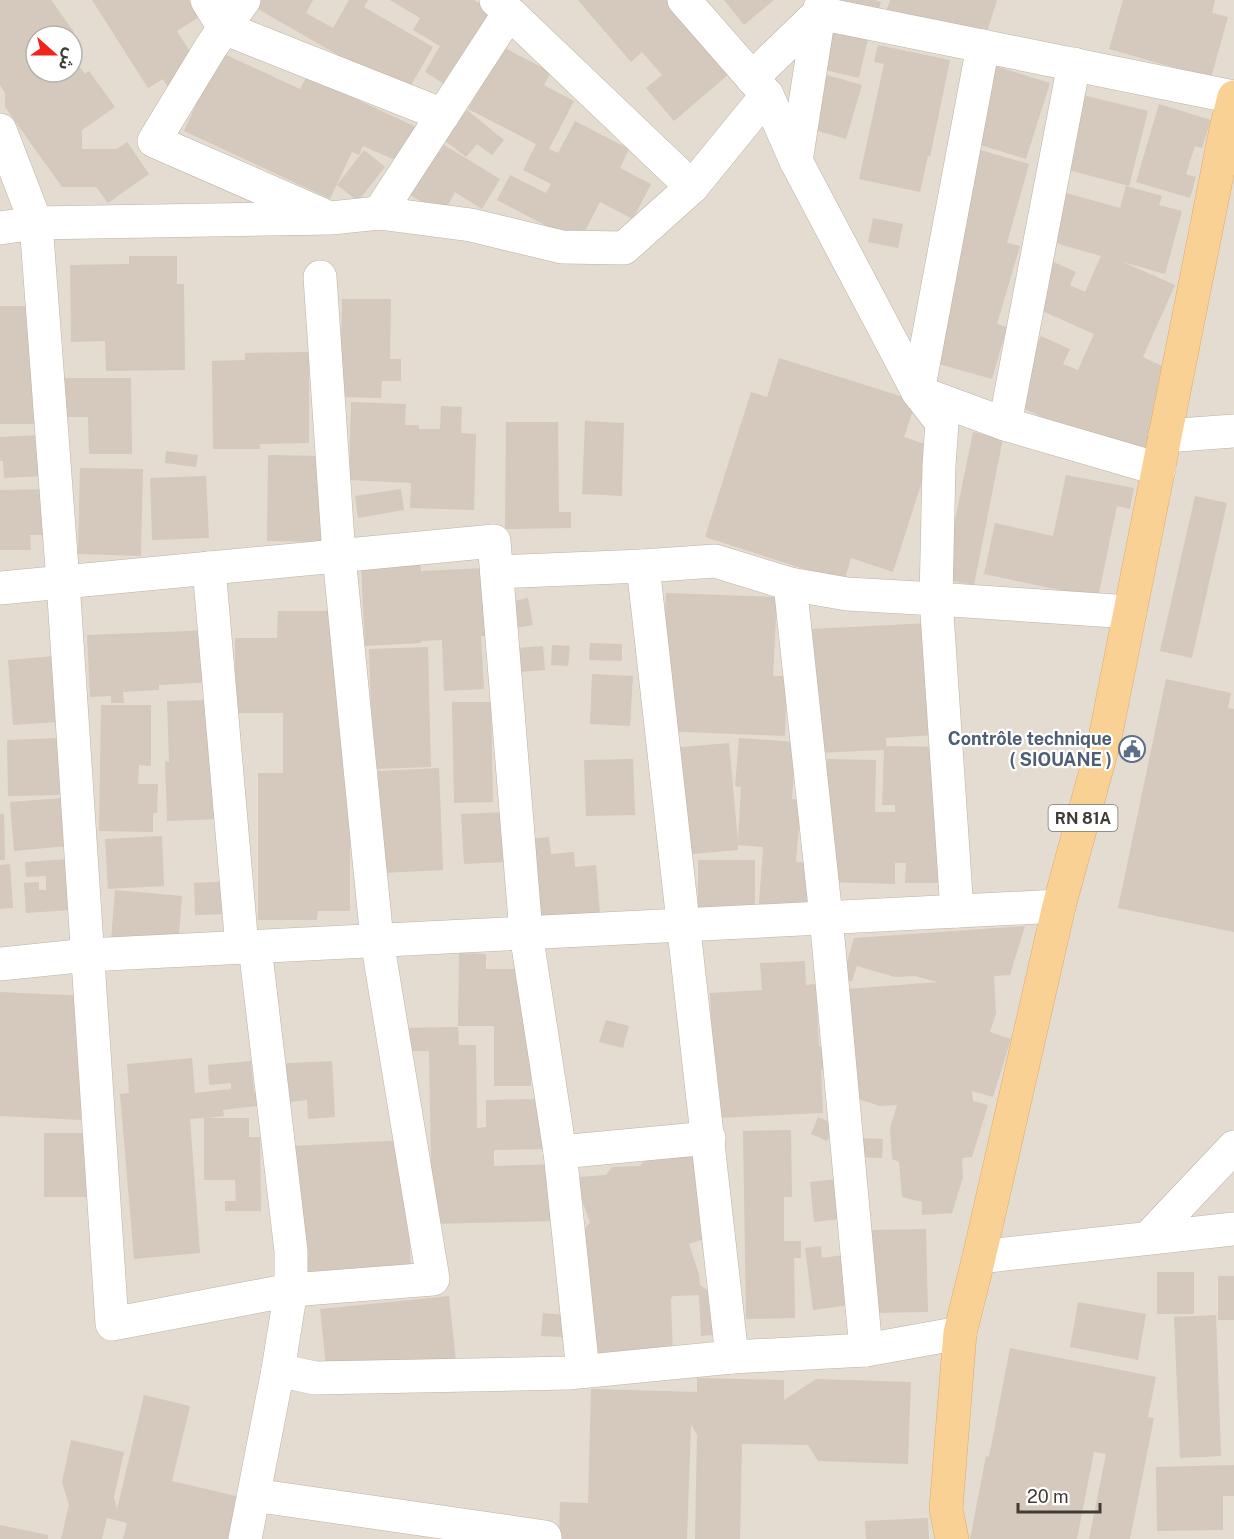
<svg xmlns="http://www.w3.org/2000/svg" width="1234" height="1539" viewBox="0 0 1234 1539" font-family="'Public Sans','Noto Sans Arabic',sans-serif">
<rect width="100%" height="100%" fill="#f1ebe3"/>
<path fill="#e4dcd1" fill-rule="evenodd" d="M0 0H1234V1539H0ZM36 36H72V72H36Z"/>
<g fill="#d5c8bc">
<polygon points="0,0 51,0 74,32 74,36 36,36 36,72 72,72 72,56 85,74 89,71 115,107 82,130 82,149 117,149 127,142 149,174 108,203 96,187 62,187 5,107 5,93 0,85"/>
<polygon points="92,0 189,0 199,17 177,31 199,66 167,86 163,79 148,88"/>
<polygon points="251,0 313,0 306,13 333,28 349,0 368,0 364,7 433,47 406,94 249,4"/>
<polygon points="390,0 474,0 492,11 446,85 425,72 440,46 413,30 420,18"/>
<polygon points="578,0 679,0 737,67 674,121 646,88 662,75 642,52 631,62"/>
<polygon points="724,0 774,0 744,25"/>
<polygon points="839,0 875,0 881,2 878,12"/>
<polygon points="890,0 997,0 982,48 884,18"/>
<polygon points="1123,0 1215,0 1212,13 1228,17 1211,78 1109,49"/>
<polygon points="830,31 868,39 859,78 821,69"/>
<polygon points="491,41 551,72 544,85 574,101 549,149 558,153 575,121 629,149 620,168 651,184 633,219 600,202 579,243 497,200 510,175 546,193 551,184 523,170 536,144 468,109 482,83"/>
<polygon points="878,45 950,60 930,157 928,156 920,192 859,179 884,64 874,62"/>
<polygon points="220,52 300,89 307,76 418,128 402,163 363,146 359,155 352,152 330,199 184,131"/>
<polygon points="995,66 1050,83 1026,159 971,142"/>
<polygon points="827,75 862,85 846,139 811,129"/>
<polygon points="1083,95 1148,111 1129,186 1064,169"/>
<polygon points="1159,104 1211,120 1202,148 1195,146 1186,174 1196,177 1190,198 1136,182"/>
<polygon points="467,110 504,140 492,155 477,144 466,157 444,140"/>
<polygon points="441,143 500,179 482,209 455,192 443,214 410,195"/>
<polygon points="973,148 1029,164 1007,243 1020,246 997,324 1007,327 992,379 914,357"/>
<polygon points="364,150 385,167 358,201 337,185"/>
<polygon points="1126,186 1162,196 1159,205 1182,211 1165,274 1123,262 1175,285 1143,357 1179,374 1137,468 1071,430 1011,403 1041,336 1070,349 1063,364 1078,370 1094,334 1020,301 1040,256 1076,272 1070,285 1085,292 1101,256 1045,240 1059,191 1120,208"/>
<polygon points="873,218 903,224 898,248 868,242"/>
<polygon points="129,256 177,256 177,284 184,284 185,370 106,371 105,341 71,342 70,265 129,264"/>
<polygon points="342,299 391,299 390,359 401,359 401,381 382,381 381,398 340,397"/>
<polygon points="0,306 37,306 35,424 0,424"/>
<polygon points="309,352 309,443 260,444 260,449 213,449 212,361 245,360 245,353"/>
<polygon points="779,358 916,401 904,437 933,447 893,572 851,558 844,582 705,537 751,392 767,397"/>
<polygon points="55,378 131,378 132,454 89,454 88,417 56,417"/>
<polygon points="351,402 406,404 405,425 419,425 419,429 440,429 441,406 462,407 461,433 476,434 474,510 410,508 411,483 349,480"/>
<polygon points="585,421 624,423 622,496 582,494"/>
<polygon points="506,422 558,422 559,512 571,512 571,528 505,529"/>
<polygon points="973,432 1003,438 974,585 943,579"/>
<polygon points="61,434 63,475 4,478 3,461 0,461 0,437"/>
<polygon points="166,451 198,455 196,467 165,463"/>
<polygon points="268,455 323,456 321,542 267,541"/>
<polygon points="80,468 143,469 141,556 78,554"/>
<polygon points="1066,475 1134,488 1130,509 1117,506 1098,598 984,574 995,523 1053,536"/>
<polygon points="206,476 209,538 152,540 150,478"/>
<polygon points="55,489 55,535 30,535 31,550 0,550 0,490"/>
<polygon points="401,489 404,510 358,518 355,496"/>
<polygon points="1195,496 1227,503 1192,658 1160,651"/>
<polygon points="420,560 421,571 485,568 488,636 481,636 484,689 444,691 442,640 421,641 421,643 365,646 361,564"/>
<polygon points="666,593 777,597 773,676 787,676 785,736 660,731"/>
<polygon points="528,598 533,625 504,630 499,604"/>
<polygon points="278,611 350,611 350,911 318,911 317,920 258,920 258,773 283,773 283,713 235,713 235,638 277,638"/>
<polygon points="930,623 935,735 886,738 886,746 943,747 940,883 905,883 906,863 895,863 895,884 824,882 827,759 876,760 875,812 895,812 895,805 882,805 884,750 816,753 811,629"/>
<polygon points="214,630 217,682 159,685 159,690 123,692 124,703 111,703 111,696 90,697 87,635"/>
<polygon points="590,643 622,644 622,661 589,660"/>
<polygon points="552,645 570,646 568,666 551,665"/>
<polygon points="543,646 545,670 506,673 504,649"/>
<polygon points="428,647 431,767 373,769 369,649"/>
<polygon points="54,656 58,722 13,725 8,660"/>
<polygon points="592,674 633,676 630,726 590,724"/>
<polygon points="1166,679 1231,693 1228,708 1234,709 1234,932 1118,908"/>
<polygon points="214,700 219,819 167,821 165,761 169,762 167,701"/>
<polygon points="452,702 491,702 493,802 454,803"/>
<polygon points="101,705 151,705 151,766 139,765 138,784 158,784 157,813 153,813 153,832 99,831"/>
<polygon points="58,738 60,795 8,796 7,740"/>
<polygon points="739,738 796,742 792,799 801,800 796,862 813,863 809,920 758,917 763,847 738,845 738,850 680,855 671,748 729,743 738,841 741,787 735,786"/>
<polygon points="633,759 635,815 586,816 584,760"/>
<polygon points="439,768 443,870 383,873 378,771"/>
<polygon points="64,798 68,846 14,851 10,802"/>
<polygon points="508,812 510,862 464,864 461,814"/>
<polygon points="0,814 4,814 5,860 0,860"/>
<polygon points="162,836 164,886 108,889 105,839"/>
<polygon points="549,837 551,854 574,852 575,867 596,865 600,914 537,919 530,839"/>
<polygon points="69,859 72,910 26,913 24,883 39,882 39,890 46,890 46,876 26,877 25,862"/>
<polygon points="698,860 755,860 755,909 698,908"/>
<polygon points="10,864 13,908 0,909 0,865"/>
<polygon points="233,881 234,914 195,915 194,883"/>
<polygon points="115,890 182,896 178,946 111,941"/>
<polygon points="1025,926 1010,975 994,976 996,1013 990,1032 1011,1039 993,1097 972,1091 973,1101 988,1105 972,1157 962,1158 963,1178 952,1213 922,1215 922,1202 902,1197 899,1162 892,1159 890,1128 897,1105 880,1106 855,1098 848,989 937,982 915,976 895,977 857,966 852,981 841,982 854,938"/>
<polygon points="459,953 486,954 486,969 532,969 531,1086 494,1086 494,1026 458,1026"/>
<polygon points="805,961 806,985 816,984 819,1046 826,1046 827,1070 821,1070 823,1113 716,1118 710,993 762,990 760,963"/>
<polygon points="0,992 87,996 81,1120 0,1116"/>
<polygon points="606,1020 629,1026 623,1048 599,1042"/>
<polygon points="458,1027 459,1045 476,1045 477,1128 486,1127 486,1100 544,1099 545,1149 494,1150 494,1166 559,1164 554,1221 432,1224 429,1051 404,1051 403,1028"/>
<polygon points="192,1058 195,1093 231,1089 231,1083 209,1085 208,1065 251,1061 254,1092 275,1091 273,1064 332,1061 335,1117 308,1119 307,1100 223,1110 224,1116 207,1118 249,1118 249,1137 260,1137 261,1211 225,1211 225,1201 236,1201 235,1180 204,1180 204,1118 190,1119 200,1253 134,1259 120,1094 129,1093 127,1064"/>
<polygon points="818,1117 834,1124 827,1141 811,1134"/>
<polygon points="791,1130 792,1197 784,1197 784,1241 801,1241 801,1258 794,1258 795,1318 746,1319 743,1131"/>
<rect x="44" y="1133" width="53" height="64"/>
<polygon points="858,1138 883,1139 882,1158 857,1157"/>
<polygon points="405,1140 411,1272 298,1283 292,1146"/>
<polygon points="651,1152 700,1156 704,1239 689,1244 699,1274 700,1285 707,1290 712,1307 714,1335 701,1336 699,1295 673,1296 671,1299 673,1358 613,1365 595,1351 577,1240 590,1222 580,1195 579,1177 606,1175 612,1167 640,1166"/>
<polygon points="836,1179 840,1219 814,1222 810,1182"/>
<polygon points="926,1229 928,1312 870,1313 868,1230"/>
<polygon points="821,1246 822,1258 850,1254 856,1304 813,1310 805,1248"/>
<rect x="1157" y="1272" width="37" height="42"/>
<rect x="1218" y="1276" width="16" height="44"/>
<polygon points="449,1296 456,1362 327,1375 320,1309"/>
<polygon points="1078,1302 1146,1314 1138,1360 1070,1347"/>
<polygon points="543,1313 579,1316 578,1338 541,1336"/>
<polygon points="1216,1315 1221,1456 1180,1458 1174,1317"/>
<polygon points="1010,1348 1156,1377 1148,1417 1154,1418 1130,1539 1089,1539 1106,1454 1094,1452 1077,1539 970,1539 986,1456 989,1457"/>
<polygon points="697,1378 784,1380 784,1400 816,1379 911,1382 908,1464 818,1461 808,1445 742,1444 740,1539 695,1539 697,1435 691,1424 687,1539 559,1539 560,1502 588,1503 591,1389 697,1392"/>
<polygon points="144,1395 190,1406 172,1481 244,1498 237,1539 123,1539 127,1523 107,1518 102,1539 61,1539 69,1505 62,1482 71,1440 124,1452 114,1497 117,1509"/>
<polygon points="1234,1465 1234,1496 1223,1496 1223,1530 1157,1531 1156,1467"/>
<polygon points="928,1518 929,1539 866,1539 865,1521"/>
<polygon points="0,1525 48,1535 48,1539 0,1539"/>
</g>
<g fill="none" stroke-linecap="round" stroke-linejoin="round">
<defs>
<g id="street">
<polyline points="207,0 224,28 443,115"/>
<polyline points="244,0 211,47 154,141 321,214"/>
<polyline points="496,0 692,187"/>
<polyline points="684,0 767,95 796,161 918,392 942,423 939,465 936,599 1130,612"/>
<polyline points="983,46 918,392 1005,424 1159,469"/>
<polyline points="752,78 819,13 1234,97"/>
<polyline points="0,130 36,223 63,582 112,1324 291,1290 433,1279 377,940 339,556 320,277"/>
<polyline points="796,161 820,8"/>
<polyline points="379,213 509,13"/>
<polyline points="0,228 36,223 331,218 379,213 471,225 562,247 624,248 692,187 767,95"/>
<polyline points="1005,424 1074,64"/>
<polyline points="1165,436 1234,431"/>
<polyline points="643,566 715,561 790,584"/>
<polyline points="209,568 242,947"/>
<polyline points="497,572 643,566 732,1357"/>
<polyline points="0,588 494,541 526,933 560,1152 709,1138"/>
<polyline points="255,947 291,1251 291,1290 278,1370"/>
<polyline points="0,964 88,955 1059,906"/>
<polyline points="560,1152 583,1371"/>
<polyline points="1148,1238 1234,1147"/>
<polyline points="979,1257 1234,1229"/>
<polyline points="866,1350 826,917 790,584 847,594 936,599 957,911"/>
<polyline points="254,1495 545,1537 545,1539"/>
<polyline points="245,1539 278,1370 315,1378 568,1373 732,1357 866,1350 960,1333"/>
</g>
<polyline id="primary" points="952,1539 946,1509 960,1333 979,1257 1059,906 1105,738 1226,129 1234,97"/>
</defs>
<use href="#street" stroke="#bcb2a6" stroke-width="34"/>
<use href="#primary" stroke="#ddac65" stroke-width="34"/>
<use href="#street" stroke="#fff" stroke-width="33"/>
<use href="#primary" stroke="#f9d194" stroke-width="33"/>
</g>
<defs>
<symbol id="civic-ring" viewBox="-11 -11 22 22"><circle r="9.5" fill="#fff" stroke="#5c6f8a" stroke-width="1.5"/><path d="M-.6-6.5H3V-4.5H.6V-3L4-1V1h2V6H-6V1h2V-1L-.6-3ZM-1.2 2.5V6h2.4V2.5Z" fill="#5c6f8a"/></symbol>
</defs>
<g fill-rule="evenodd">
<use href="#civic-ring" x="1117" y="734" width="30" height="30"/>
</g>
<g text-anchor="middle" stroke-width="4.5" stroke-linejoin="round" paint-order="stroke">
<rect fill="#fff" stroke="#7b7671" stroke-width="1.5" x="1048.5" y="805" width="69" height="26" rx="4.5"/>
<g font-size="16" font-weight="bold" fill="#423b34">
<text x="1083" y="824">RN 81A</text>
</g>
<g font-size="18" font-weight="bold" fill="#4e5e75" stroke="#fff" text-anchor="end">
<text x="1112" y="745">Contrôle technique<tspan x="1112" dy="21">( SIOUANE )</tspan></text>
</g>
</g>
<g transform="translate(54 54) rotate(111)"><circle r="28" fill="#ffffff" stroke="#b3b1ae" stroke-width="1.5"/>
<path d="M0-4.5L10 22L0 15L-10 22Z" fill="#f0241b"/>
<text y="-9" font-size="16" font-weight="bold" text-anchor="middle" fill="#423b34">ش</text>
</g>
<path d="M1018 1503v9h82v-9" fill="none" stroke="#423b34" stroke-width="3"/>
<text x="1027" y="1503" font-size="18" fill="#423b34" stroke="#ffffff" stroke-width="4.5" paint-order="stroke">20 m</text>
</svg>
